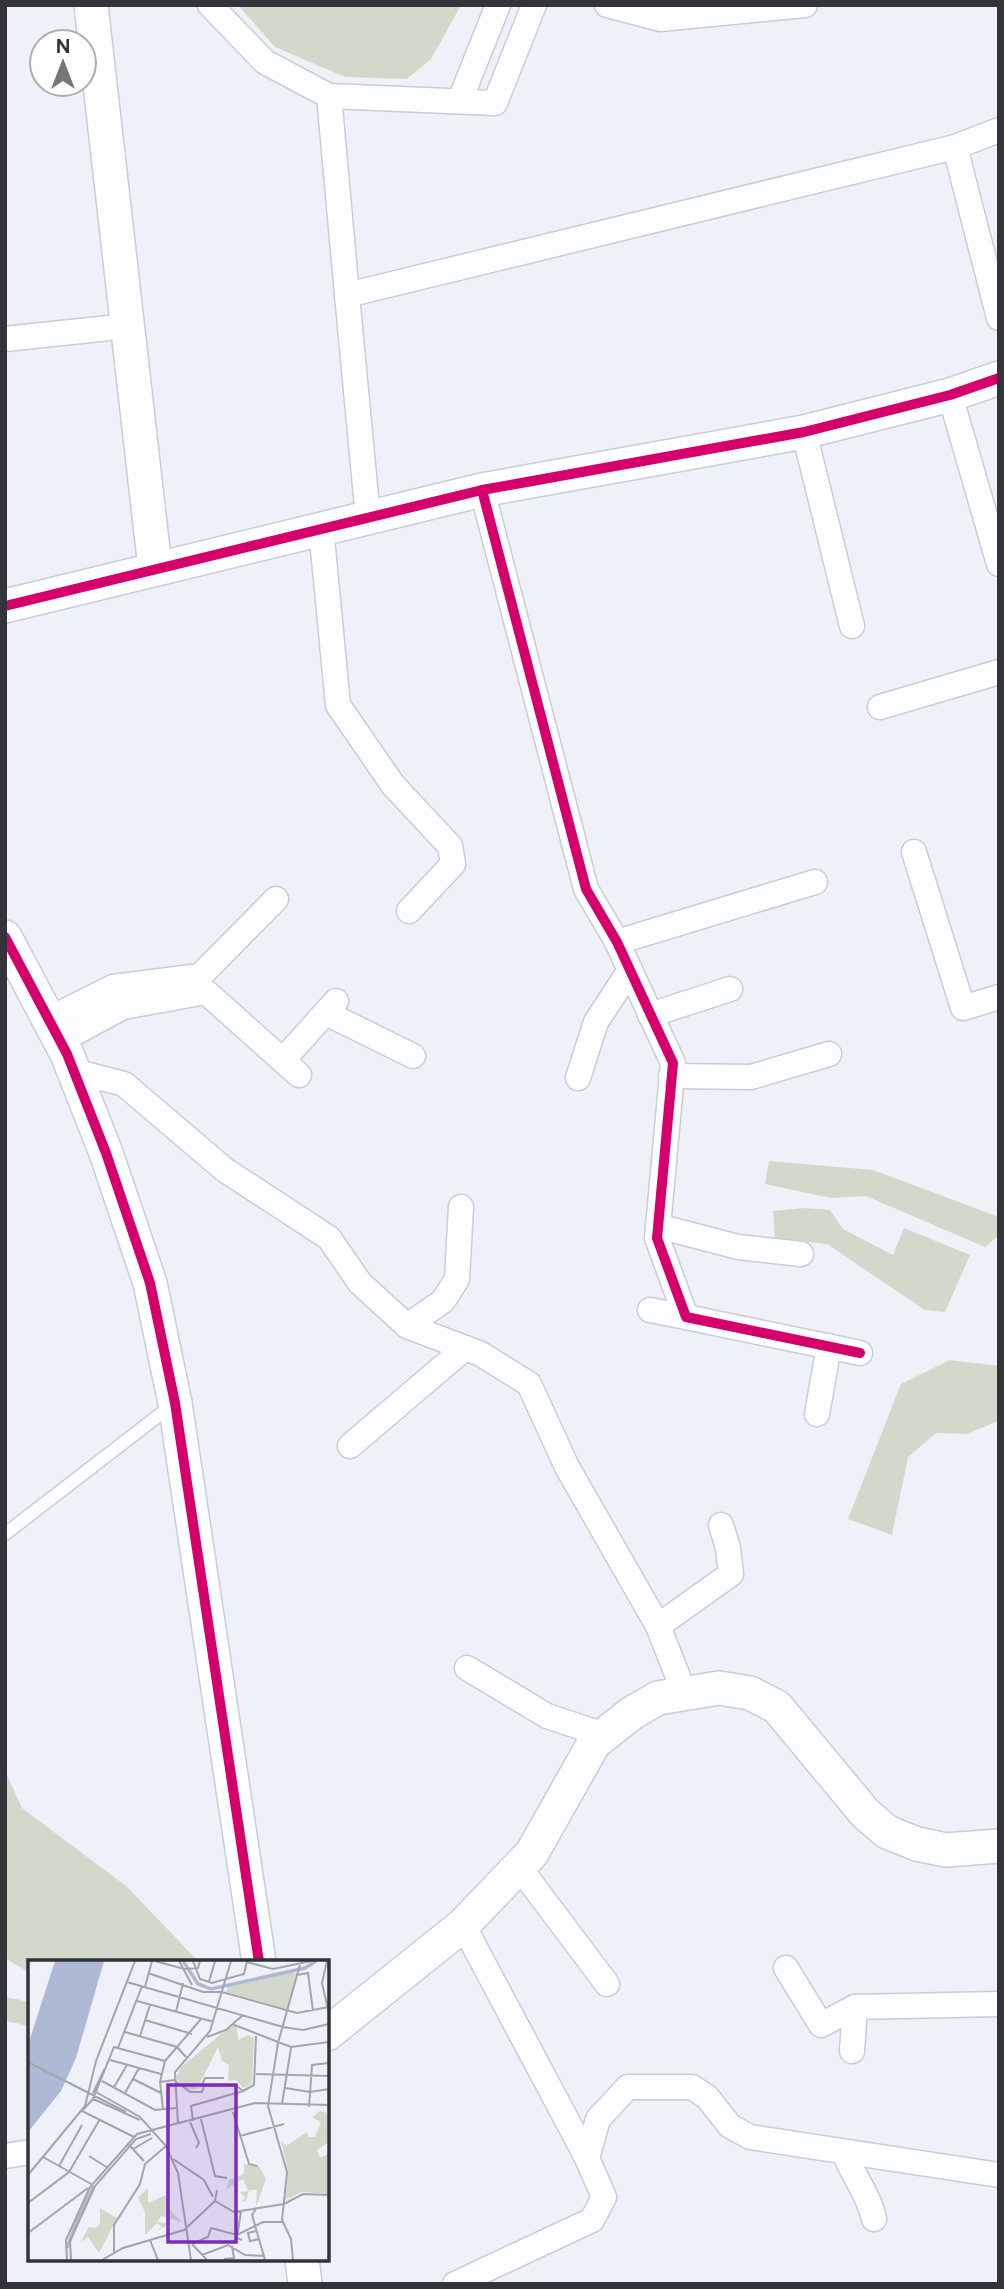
<svg xmlns="http://www.w3.org/2000/svg" width="1004" height="2289" viewBox="0 0 1004 2289" font-family="Figtree,sans-serif">
<rect width="100%" height="100%" fill="#eef1f8"/>
<g fill="#d1d9ca">
<polygon points="238,5 461,5 431,59 407,79 345,77 275,47"/>
<polygon points="769,1161 873,1170 999,1217 999,1235 985,1247 866,1196 831,1198 765,1184"/>
<polygon points="805,1208 830,1210 843,1229 893,1255 904,1228 970,1255 945,1312 925,1310 827,1244 775,1238 773,1211"/>
<polygon points="950,1360 999,1366 999,1421 966,1434 936,1433 908,1457 892,1535 848,1519 901,1384"/>
<polygon points="5,1771 22,1808 126,1886 199,1962 30,1962 30,1973 5,1958"/>
<polygon points="5,1997 30,2002 30,2026 5,2021"/>
</g>
<g fill="none" stroke-linecap="round" stroke-linejoin="round">
<defs>
<polyline id="lane" points="5,1534 171,1406"/>
<g id="street">
<polyline points="210,5 265,62 329,96 495,103 534,5"/>
<polyline points="607,5 660,19 805,5"/>
<polyline points="329,96 347,295"/>
<polyline points="460,100 498,5"/>
<polyline points="955,147 999,318"/>
<polyline points="5,339 128,326"/>
<polyline points="950,395 999,564"/>
<polyline points="804,432 852,626"/>
<polyline points="482,490 586,889 617,942 673,1063 657,1238 686,1317 860,1353"/>
<polyline points="368,518 347,295 955,147 999,130"/>
<polyline points="321,528 338,705 393,785 450,846 453,864 409,911"/>
<polyline points="880,707 999,672"/>
<polyline points="914,852 963,1008 999,997"/>
<polyline points="617,942 815,882"/>
<polyline points="326,1013 413,1056"/>
<polyline points="650,1015 730,989"/>
<polyline points="49,1019 113,987 200,976 276,899"/>
<polyline points="60,1041 123,1007 206,992 299,1075"/>
<polyline points="283,1060 336,1001"/>
<polyline points="74,1071 124,1084 225,1170 329,1238 360,1283 407,1326 481,1354 529,1384 567,1467 658,1626"/>
<polyline points="671,1076 751,1077 829,1054"/>
<polyline points="578,1078 596,1022 630,970"/>
<polyline points="658,1226 738,1247 801,1254"/>
<polyline points="650,1310 686,1317"/>
<polyline points="407,1326 443,1301 457,1279 461,1207"/>
<polyline points="817,1414 829,1346"/>
<polyline points="350,1446 465,1348"/>
<polyline points="467,1668 547,1716 604,1735"/>
<polyline points="684,1692 658,1626 731,1574 728,1548 721,1525"/>
<polyline points="519,1867 607,1984"/>
<polyline points="463,1925 587,2158"/>
<polyline points="786,1968 821,2025 855,2007 999,2004"/>
<polyline points="852,2051 855,2007"/>
<path d="M844 2152C852 2175 869 2194 874 2219"/>
<polyline points="5,2156 30,2152"/>
<polyline points="455,2284 592,2220 604,2197 587,2158 598,2119 628,2087 692,2087 707,2097 730,2126 750,2137 999,2175"/>
</g>
<g id="secondary">
<polyline points="91,5 155,568"/>
<polyline points="5,606 482,490 804,432 950,395 999,378"/>
<polyline points="5,937 67,1054 106,1153 150,1283 175,1403 259,1962"/>
<polyline points="327,2034 463,1925 532,1853 594,1743 632,1713 658,1698 719,1688 750,1693 777,1707 865,1813 887,1832 917,1844 946,1850 999,1846"/>
<polyline points="302,2259 305,2284"/>
</g>
</defs>
<use href="#lane" stroke="#cbcdd2" stroke-width="15"/>
<use href="#street" stroke="#cbcdd2" stroke-width="27"/>
<use href="#secondary" stroke="#cbcdd2" stroke-width="36"/>
<use href="#lane" stroke="#fcfdfe" stroke-width="12"/>
<use href="#street" stroke="#fcfdfe" stroke-width="24"/>
<use href="#secondary" stroke="#fcfdfe" stroke-width="33"/>
<defs>
<g id="cycleway">
<polyline points="482,490 586,889 617,942 673,1063 657,1238 686,1317 860,1353"/>
<polyline points="5,606 482,490 804,432 950,395 999,378"/>
<polyline points="5,937 67,1054 106,1153 150,1283 175,1403 259,1962"/>
</g>
</defs>
<use href="#cycleway" stroke="#fdfdfd" stroke-width="15"/>
<use href="#cycleway" stroke="#d6006c" stroke-width="10"/>
</g>
<g transform="translate(28 1960)">
<rect width="301" height="301" fill="#eef1f8"/>
<path d="M264 12 268 14 259 49 198 32 200 26 215 20ZM204 65 209 67 210 80 220 75 226 78 224 124 215 128 208 120 200 121 201 105 194 101 190 87 169 129H159L148 118 153 107ZM292 151 299 153 301 162V182L289 190 292 198 301 194V234L274 232 257 240 260 211 253 181 258 186 279 172 280 177H287L293 162 284 157ZM216 204 231 206 238 219 228 247 229 230H221L218 241 213 242 217 238 212 232 220 231 215 219 198 229 201 220 216 214ZM120 228V243L138 235 141 249 154 262 133 256 129 262 143 264 128 271 134 267 129 263 117 275V252L110 238ZM72 248 89 258 71 293 60 277 53 282 61 267 68 268 72 263Z" fill="#d1d9ca"/>
<path d="M27 1H76L48 98 33 131 0 172V85Z" fill="#aebad5"/>
<path fill="none" stroke="#aebad5" stroke-width="3.5" d="M155 1 170 24 183 29 277 8 288 1M50 259 66 226M39 288 50 259"/>
<path fill="none" stroke="#a3a5ac" stroke-width="2" d="M127 1 156 9 170 8 172 1M151 1 164 25M165 1 172 19 184 23 216 14 219 1M299 1 294 23 301 54M219 2 245 9 283 1M120 13 175 32H194L269 53 301 47M269 15 280 13 285 51M99 22 255 67 275 70 301 64M181 22 187 1M117 27 124 1M109 41 186 62M148 52 155 23M117 60 164 74M204 64 263 87 301 82M97 72 149 87 158 97M112 76 122 45M179 77 198 70 215 55M90 88 114 26M82 100 133 114M0 102 98 152M228 114 301 116M105 119 133 133M74 121 127 150 148 148M132 122 146 120 162 132H174L176 126 207 125 215 131 163 146 165 161M86 127 99 105M173 127 177 118H196M257 128 282 132 301 129M215 131 226 125 228 76M68 132 112 157 138 186 150 213 163 300M65 133 77 108M97 133 111 108M65 139 54 151 106 177M254 144 263 88M281 147 284 105 301 103M135 149 132 122 137 101 173 59M205 152 221 204 229 206M173 159 187 216 199 218M112 160 65 139 86 87 137 101M162 162 171 183 168 188M150 164 147 112 182 71 203 1M212 176 256 164M101 185 116 201M105 189 124 178M61 196 80 208M15 197 65 225M145 199 176 220 185 237M31 206 54 165M0 215 57 146 68 101 107 1M187 241 206 252 256 244 275 234 301 235M0 243 41 212 72 159M228 249 224 255 237 300M213 251 209 278 214 280M228 271 220 273 222 281 231 279M0 273 60 228M122 280 130 300M164 284 180 277 183 268 209 275 235 262H254M164 284 179 300M86 292V265L112 224 117 204 138 186M174 295 200 285 217 295 237 296M196 299 206 298 204 286M39 300 38 280 62 227 109 174 227 143 301 145M43 300 42 281 67 226 108 179 123 174M74 300 95 288 156 270 187 241 189 230M265 300 263 279 254 260 259 212 240 146 250 83 273 1"/>
<path fill="#7b2cbf" fill-opacity="0.15" stroke="#7b2cbf" stroke-width="3.5" d="M140 125H208V282H140Z"/>
<rect width="301" height="301" fill="none" stroke="#323439" stroke-width="3.5"/>
</g>
<rect width="1004" height="2289" fill="none" stroke="#323439" stroke-width="14"/>
<g transform="translate(63 63)"><circle r="33" fill="#fdfdfd" stroke="#acadaf" stroke-width="2"/>
<path d="M0-5L12 26L0 18L-12 26Z" fill="#74767c"/>
<text y="-10" font-size="19" font-weight="bold" text-anchor="middle" fill="#323439">N</text>
</g>
</svg>
